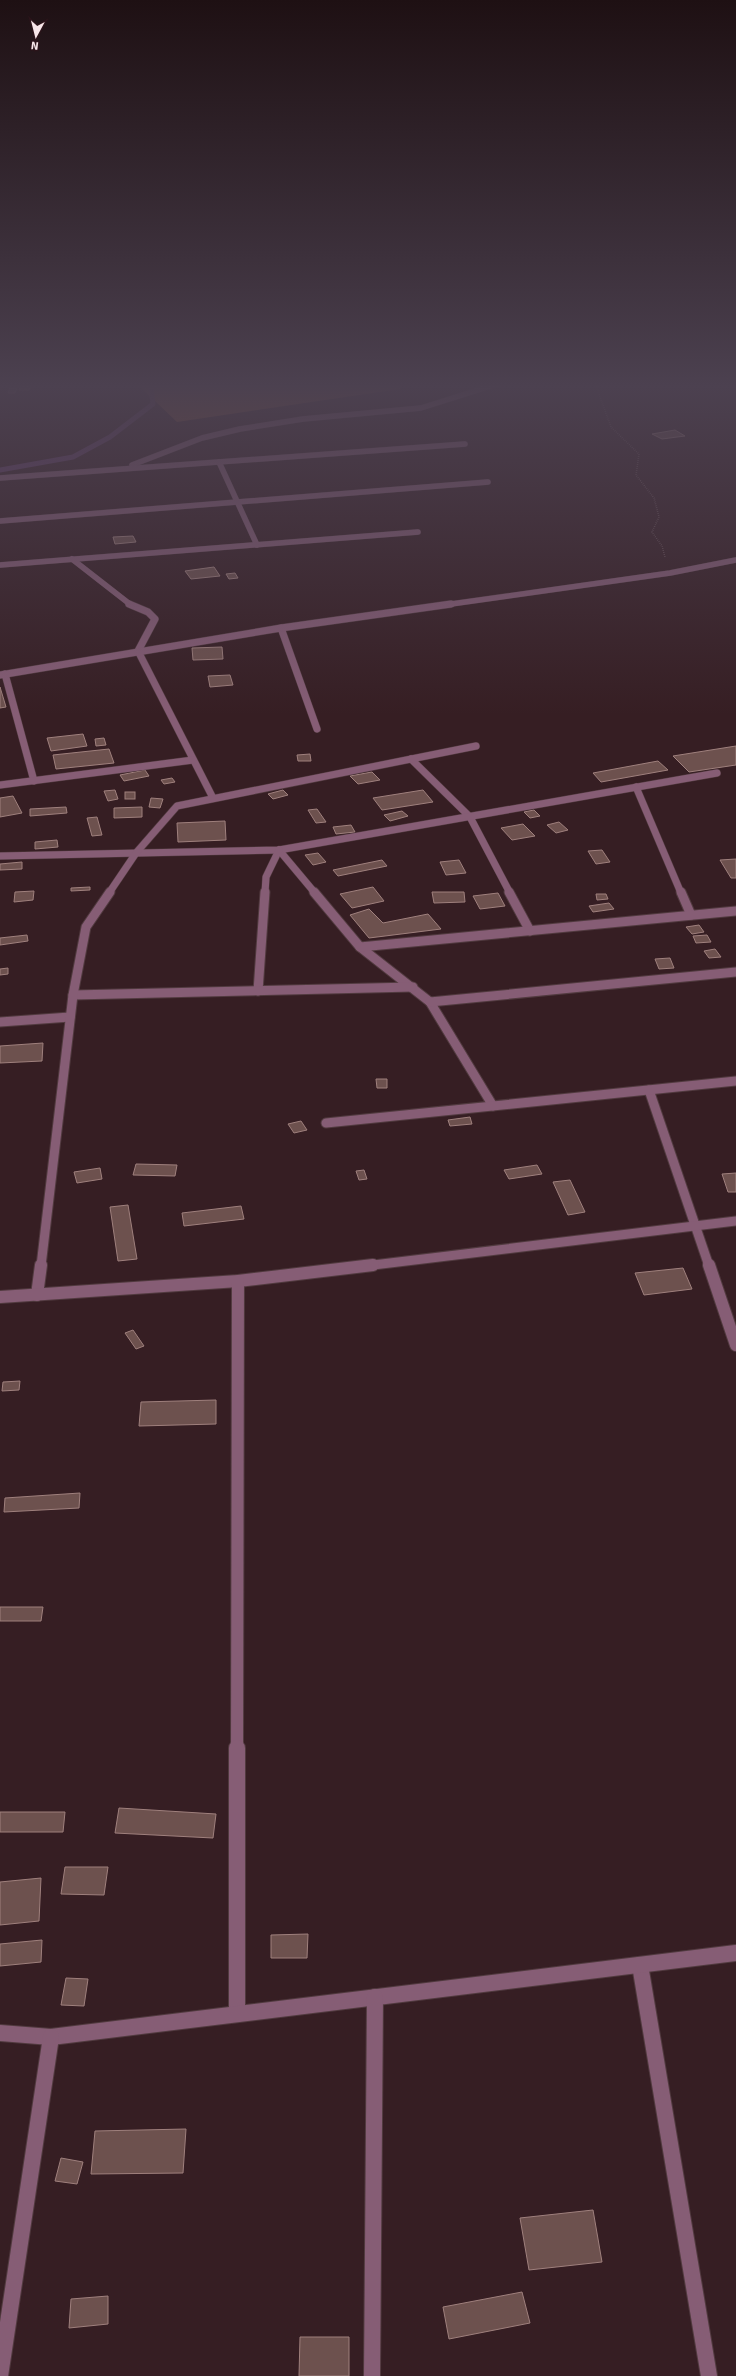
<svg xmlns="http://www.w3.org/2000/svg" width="736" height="2376" viewBox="0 0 736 2376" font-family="Signika,sans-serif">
<rect width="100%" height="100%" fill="#361e23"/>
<polygon fill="#844f34" points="136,383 404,383 400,389 177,422"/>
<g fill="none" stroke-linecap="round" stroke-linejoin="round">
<polyline stroke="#633e68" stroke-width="5" points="0,470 73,457 110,437 153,404 151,387 160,383"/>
</g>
<g fill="#6d514e" stroke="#9f807d">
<polygon points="21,386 31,386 29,390 19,390"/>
<polygon points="10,388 17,388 15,393 8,393"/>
<polygon points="675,430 685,436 662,439 652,434"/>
<polygon points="133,536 136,542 115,544 113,537"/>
<polygon points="214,567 220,576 191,579 185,571"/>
<polygon points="235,573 238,578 229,579 226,574"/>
<polygon points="222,647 223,659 193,660 192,648"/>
<polygon points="230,675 233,685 210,687 208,676"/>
<polygon points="0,687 6,707 0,708"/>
<polygon points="83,734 87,746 51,751 47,738"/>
<polygon points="104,738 106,745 96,746 95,739"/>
<polygon points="736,746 736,765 689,772 673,756"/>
<polygon points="109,749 114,763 56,769 53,755"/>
<polygon points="310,754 311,761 298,761 297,755"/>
<polygon points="658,761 668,770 601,782 593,773"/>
<polygon points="145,770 149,776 124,781 120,775"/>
<polygon points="372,772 380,780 358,784 350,776"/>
<polygon points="172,778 175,782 164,784 161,780"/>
<polygon points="115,790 118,799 108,801 104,791"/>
<polygon points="283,790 288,795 273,799 268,794"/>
<polygon points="423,790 433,802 382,810 373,798"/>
<rect x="125" y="792" width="10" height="7"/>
<polygon points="13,796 22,813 0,817 0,798"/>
<polygon points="151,798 163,799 160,808 149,807"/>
<polygon points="66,807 67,813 30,816 30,809"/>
<polygon points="142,807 142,817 114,818 114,808"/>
<polygon points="317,809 326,822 316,823 308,810"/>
<polygon points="534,810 540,816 530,818 524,812"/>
<polygon points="402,811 408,816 390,821 384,815"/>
<polygon points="97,817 102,835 92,836 87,818"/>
<polygon points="225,821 226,840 178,842 177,823"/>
<polygon points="559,822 568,830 556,833 547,825"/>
<polygon points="523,824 535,836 512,840 501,828"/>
<polygon points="351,825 355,832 336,834 333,827"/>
<polygon points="57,840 58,847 35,849 35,842"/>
<polygon points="602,850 610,862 596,864 588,851"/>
<polygon points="318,853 326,862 313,865 305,855"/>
<polygon points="736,859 736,878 731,878 720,860"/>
<polygon points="382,860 387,866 338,876 333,870"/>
<polygon points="459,860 466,873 446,875 440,862"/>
<polygon points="22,862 22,869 0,870 0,864"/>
<polygon points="90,887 90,890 71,891 71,888"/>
<polygon points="373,887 384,901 352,908 340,894"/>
<polygon points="34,891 33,900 14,902 15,892"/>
<polygon points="432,892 464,892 465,902 434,903"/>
<polygon points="498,893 505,906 480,909 473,896"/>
<polygon points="596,894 606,894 608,899 597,900"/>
<polygon points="609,903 614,909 593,912 589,906"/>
<polygon points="369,909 383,923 428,914 441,929 369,938 350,915"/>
<polygon points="699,925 704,932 692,934 686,927"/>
<polygon points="27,935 28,941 0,945 0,938"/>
<polygon points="707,935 711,942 696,943 693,936"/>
<polygon points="715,949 721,957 709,958 704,951"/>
<polygon points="670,958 674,968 659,969 655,959"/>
<polygon points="8,968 8,974 0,975 0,969"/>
<polygon points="43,1043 42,1061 0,1063 0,1046"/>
<polygon points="376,1079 387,1079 387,1088 377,1088"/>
<polygon points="470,1117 472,1124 450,1126 448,1120"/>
<polygon points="301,1121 307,1130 294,1133 288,1124"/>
<polygon points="136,1164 177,1165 175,1176 133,1175"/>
<polygon points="537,1165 542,1174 509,1179 504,1170"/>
<polygon points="100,1168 102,1179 77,1183 74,1172"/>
<polygon points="364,1170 367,1179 359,1180 356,1171"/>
<polygon points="736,1173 736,1192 728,1192 722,1174"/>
<polygon points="570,1180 585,1212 568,1215 553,1182"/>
<polygon points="128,1205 137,1259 118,1261 110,1207"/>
<polygon points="241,1206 244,1219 184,1226 182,1213"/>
<polygon points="683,1268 692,1289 644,1295 635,1273"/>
<polygon points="133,1330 144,1346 136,1349 125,1333"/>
<polygon points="20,1381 19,1390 2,1391 3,1382"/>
<polygon points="216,1400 216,1424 139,1426 141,1402"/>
<polygon points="80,1493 79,1508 4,1512 5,1498"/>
<polygon points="0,1607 43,1607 41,1621 0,1621"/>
<polygon points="119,1808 216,1814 213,1838 115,1833"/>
<polygon points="0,1812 65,1812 63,1832 0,1832"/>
<polygon points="65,1867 108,1867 104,1895 61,1894"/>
<polygon points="41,1878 39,1921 0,1925 0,1882"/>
<polygon points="308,1934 307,1958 271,1958 271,1935"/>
<polygon points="42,1940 41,1962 0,1966 0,1944"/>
<polygon points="66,1978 88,1979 84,2006 61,2005"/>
<polygon points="186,2129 183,2173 91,2174 95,2131"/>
<polygon points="61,2158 83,2162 77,2184 55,2181"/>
<polygon points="593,2210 602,2262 529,2270 520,2218"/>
<polygon points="522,2292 530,2323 449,2339 443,2307"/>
<polygon points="108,2296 108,2324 69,2328 71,2299"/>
<polygon points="300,2337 349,2337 349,2376 299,2376"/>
</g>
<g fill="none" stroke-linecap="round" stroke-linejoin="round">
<defs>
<g id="minor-far4">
<polyline points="219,462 257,545"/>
<polyline points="132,465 202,438 240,429 303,419 421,408 500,383"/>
<polyline points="0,478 465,444"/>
<polyline points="0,521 488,482"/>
<polyline points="72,559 131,605"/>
<polyline points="0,565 418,532"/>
<polyline points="444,605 670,573 736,560"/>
</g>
<g id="minor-far3">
<polyline points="129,604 148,612 155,619 138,651 213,798"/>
<polyline points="281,628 317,729"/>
<polyline points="5,674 34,781"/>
<polyline points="0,675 281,628 451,604"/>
<polyline points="411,759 470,817 510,893"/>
<polyline points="0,785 193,760"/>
<polyline points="636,787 681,893"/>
<polyline points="279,850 315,893"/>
<polyline points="0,856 279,850 717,773"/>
<polyline points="109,893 136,853 177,806 476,746"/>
<polyline points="265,893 266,877 279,850"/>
</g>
<g id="minor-far2">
<polyline points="314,892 360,947 430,1002 493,1106"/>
<polyline points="509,892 530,931"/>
<polyline points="681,892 691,915"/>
<polyline points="360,947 736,911"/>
<polyline points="258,991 265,892"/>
<polyline points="73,995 413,987"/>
<polyline points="430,1002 736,972"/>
<polyline points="0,1022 70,1017"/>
<polyline points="649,1090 709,1266"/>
<polyline points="326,1123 736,1081"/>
<polyline points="41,1266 73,995 86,927 110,892"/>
<polyline points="365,1266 736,1221"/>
</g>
<g id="minor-far1">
<polyline points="709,1265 736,1345"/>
<polyline points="37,1295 41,1265"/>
<polyline points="0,1297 238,1281 373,1265"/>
<polyline points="237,1749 238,1281"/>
</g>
<g id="minor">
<polyline points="640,1965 709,2376"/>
<polyline points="237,2014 237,1748"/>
<polyline points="0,2033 51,2037 736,1953"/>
<polyline points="0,2376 51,2037"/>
<polyline points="372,2376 375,1997"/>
</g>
</defs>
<use href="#minor-far4" stroke="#513a3f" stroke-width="6"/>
<use href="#minor-far3" stroke="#513a3f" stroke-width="8"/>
<use href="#minor-far2" stroke="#513a3f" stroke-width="11"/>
<use href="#minor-far1" stroke="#513a3f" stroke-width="14"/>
<use href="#minor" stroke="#513a3f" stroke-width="18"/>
<polyline stroke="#846f73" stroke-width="1.5" stroke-dasharray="0.5 1.5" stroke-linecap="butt" points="595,383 611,427 639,454 636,475 654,498 659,517 652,532 662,546 665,557"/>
<use href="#minor-far4" stroke="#865d75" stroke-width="5.5"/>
<use href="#minor-far3" stroke="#865d75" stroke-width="7"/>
<use href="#minor-far2" stroke="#865d75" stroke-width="9"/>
<use href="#minor-far1" stroke="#865d75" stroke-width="12"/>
<use href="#minor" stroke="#865d75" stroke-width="16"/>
</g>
<linearGradient id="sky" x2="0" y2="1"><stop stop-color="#1e1013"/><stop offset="0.54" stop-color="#4c4150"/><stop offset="1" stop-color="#4c4150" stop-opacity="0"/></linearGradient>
<rect width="736" height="715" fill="url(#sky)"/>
<g transform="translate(36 36) rotate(187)" stroke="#2b141a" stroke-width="3" paint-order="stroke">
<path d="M0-3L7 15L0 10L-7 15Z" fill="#f7e6e9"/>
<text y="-6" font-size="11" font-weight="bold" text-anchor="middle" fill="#f7e6e9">N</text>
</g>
</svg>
